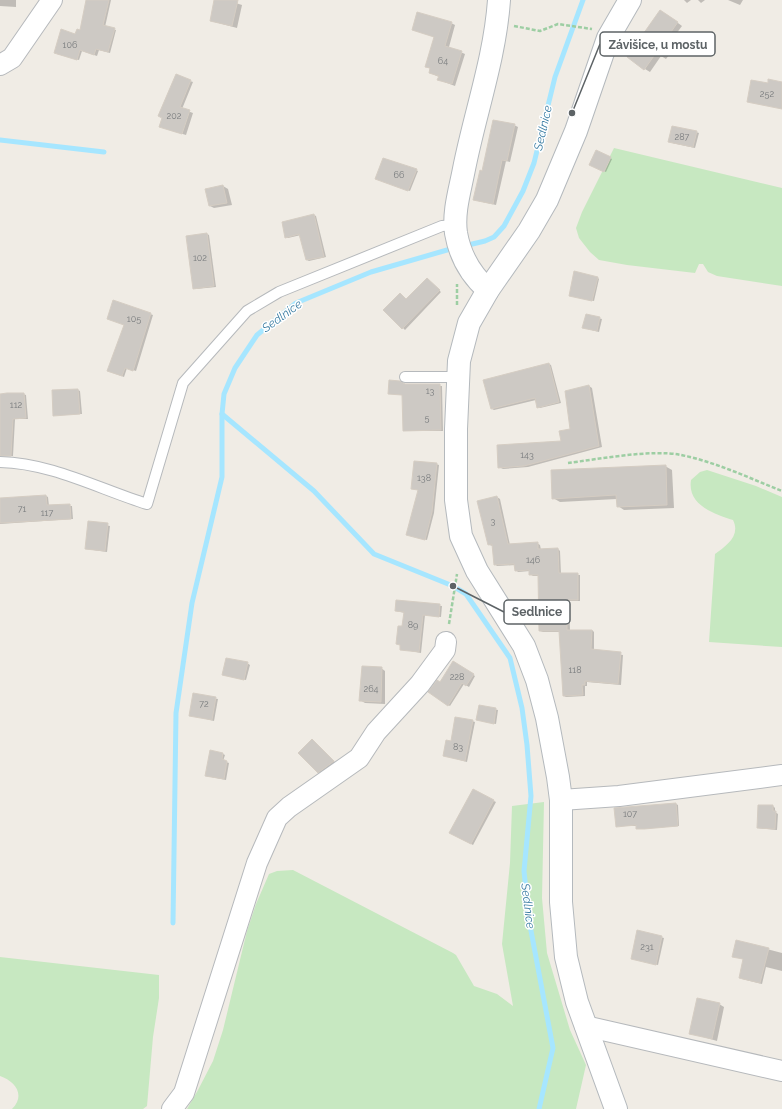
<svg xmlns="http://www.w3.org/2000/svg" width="782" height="1109" viewBox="0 0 782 1109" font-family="Raleway,sans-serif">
<rect width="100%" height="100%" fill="#f0ece5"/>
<g fill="#c7e8c1">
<polygon points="614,148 782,188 782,286 717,276 708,272 703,264 699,264 695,273 627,265 599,260 590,252 579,238 576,228 582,212"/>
<path d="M707 470 756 486 782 497V647L709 642 715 554C726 546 741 536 733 520 714 514 687 505 691 480L700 472Z"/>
<polygon points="544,802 542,898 547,953 570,1030 586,1065 576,1109 187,1109 198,1090 213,1061 223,1030 247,931 256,904 269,874 277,871 293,870 453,953 456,955 474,986 497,994 513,1006 502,944 510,863 512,806"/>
<path d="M0 957 159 975V998L153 1037 147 1106 143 1109H12C26 1095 15 1081 0 1076Z"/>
</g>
<g fill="#0003">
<polygon points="0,0 16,0 16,7 0,6"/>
<polygon points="87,0 111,0 105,27 116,30 110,53 99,50 97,56 82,51 79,60 57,54 80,31"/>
<polygon points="215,0 226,0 242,5 237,28 211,21"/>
<polygon points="684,0 691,0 687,3"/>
<polygon points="698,0 705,0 701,3"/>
<polygon points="728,0 743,0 740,5"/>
<polygon points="666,14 682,26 670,42 676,46 666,59 661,56 650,72 645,69"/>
<polygon points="451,23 455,25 449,47 465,54 455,86 439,80 439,77 430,73 431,69 426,66 435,37 413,30"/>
<polygon points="190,81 193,82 182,109 193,113 186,135 163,128"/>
<polygon points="514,125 518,127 510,162 506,161 496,205 478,201 474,199 483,172"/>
<polygon points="696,132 699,133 695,148 672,143"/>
<polygon points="610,158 612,159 606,172 591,165"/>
<polygon points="416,170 418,171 410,191 379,179"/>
<polygon points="223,186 228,189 232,205 214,208 210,206"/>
<polygon points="314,215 316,216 326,257 309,261 307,260 301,235 288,238 286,237"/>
<polygon points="207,234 209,235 216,287 196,289 194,288"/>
<polygon points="597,277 599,279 594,301 572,296"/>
<polygon points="429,281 441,292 405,330 385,310 407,300"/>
<polygon points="114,301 153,315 136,371 127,368 124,377 111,372 125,325"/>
<polygon points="586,315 602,319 599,332 584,328"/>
<polygon points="549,364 551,365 561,403 540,408 538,407 536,400 494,410 492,409"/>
<polygon points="405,384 442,386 443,431 404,431 403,395 389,393"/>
<polygon points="589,386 592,388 602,447 528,467 503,469 499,467 562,442 572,429"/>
<polygon points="78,390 80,391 82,414 54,415"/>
<polygon points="23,394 26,395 28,419 15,419 13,456 1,456 0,395"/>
<polygon points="436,464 439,465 434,513 427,540 409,535 419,490 412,488"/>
<polygon points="665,466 672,470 674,508 624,510 618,506 617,499 560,502 553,498"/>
<polygon points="46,496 48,497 49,506 72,506 73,519 0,524 0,499"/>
<polygon points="497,497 500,499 510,545 537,543 540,545 541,550 558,549 560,551 561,574 580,575 580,601 569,601 570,630 592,630 594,632 594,651 623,655 621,685 587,682 587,686 585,686 585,696 566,697 564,696 560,632 543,632 540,631 539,576 533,576 530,574 530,571 518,572 516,570 515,565 497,566 495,564 493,546 489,545"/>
<polygon points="89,522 110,526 107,552 86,549"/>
<polygon points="397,601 442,606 441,617 425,615 421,653 401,649 405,613 396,611"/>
<polygon points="454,662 475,676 469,687 464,684 450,706 430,692 440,683"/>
<polygon points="247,663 250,665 246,680 223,675"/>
<polygon points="381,668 385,671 385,704 365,703 360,700"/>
<polygon points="194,695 218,699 214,721 191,715"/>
<polygon points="480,706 498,710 496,724 477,720"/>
<polygon points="472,721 475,722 467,762 446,756"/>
<polygon points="314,742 336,763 321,773 318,772"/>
<polygon points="223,754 225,755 223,761 229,763 226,780 206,776"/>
<polygon points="473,791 496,802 473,845 450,833"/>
<polygon points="676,804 678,805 679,826 639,829 637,826 617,826 615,809"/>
<polygon points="773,806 775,808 775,812 778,814 777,830 758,828"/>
<polygon points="638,931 664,938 658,965 632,958"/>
<polygon points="737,941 782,953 782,971 766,967 762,984 742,979 744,959 735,957"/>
<polygon points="719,1004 724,1007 717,1041 690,1033"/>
</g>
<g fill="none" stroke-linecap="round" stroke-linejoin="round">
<g stroke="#a6e6ff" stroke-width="5">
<polyline points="0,140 104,152"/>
<polyline points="464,246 485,241 494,237 504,226 523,191 534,163 555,77 583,0"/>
<polyline points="454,248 371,272 296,303 257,335 235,368 224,394 222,414 314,491 374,554 453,586 466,594 510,658 522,708 527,745 531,796 524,871 529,920 553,1048 539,1109"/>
<polyline points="173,923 176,713 192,603 222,477 222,414"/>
</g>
</g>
<g fill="#cdc9c4" stroke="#d5cdc3">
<polygon points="86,0 109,0 103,25 115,28 108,52 96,49 94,55 80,50 77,60 54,53 61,29 75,34 77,29 80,30"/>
<polygon points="214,0 238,0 232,26 210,21"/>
<polygon points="660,10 678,22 666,39 672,42 661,57 656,53 644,70 627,57"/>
<polygon points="417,12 452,22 445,46 462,51 452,84 437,80 439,76 429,73 430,68 425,67 434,37 412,30"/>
<polygon points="176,74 191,80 180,107 190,110 182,134 159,127 162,118 158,116"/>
<polygon points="768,79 782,82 782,109 747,102 751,80 768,83"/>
<polygon points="493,120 515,124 507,161 502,160 493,204 473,200 480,170 482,171"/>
<polygon points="672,126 697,131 693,147 668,142"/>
<polygon points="596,150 611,157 604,172 589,165"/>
<polygon points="383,158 417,169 408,191 375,179"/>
<polygon points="223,185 227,203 209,206 205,189"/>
<polygon points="314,214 324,257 306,260 299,234 285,238 282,222"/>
<polygon points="207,233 214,286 193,289 186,236"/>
<polygon points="574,271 598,277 592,301 569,296"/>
<polygon points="427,278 440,290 402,329 383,310 400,293 406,299"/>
<polygon points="113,300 151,313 133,371 125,368 122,376 107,371 124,325 107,319"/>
<polygon points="586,314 600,317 597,331 582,328"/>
<polygon points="549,363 559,402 537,408 535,398 491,409 483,380"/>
<polygon points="389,380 400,381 405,384 440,384 441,430 403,431 402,395 388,394"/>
<polygon points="589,385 599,446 524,466 498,468 497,445 561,441 559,431 570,429 565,391"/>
<polygon points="78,389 80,414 53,416 52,390"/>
<polygon points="7,393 24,393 26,418 13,419 11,456 0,456 0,394"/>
<polygon points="414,461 437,463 432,512 425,540 406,535 418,490 411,489"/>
<polygon points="666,465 667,505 617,507 616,495 552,499 551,470"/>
<polygon points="46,495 47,505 70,504 71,519 0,523 0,498"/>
<polygon points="497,496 508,544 538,542 538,549 558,548 559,573 578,573 578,600 567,600 567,630 592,630 591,649 621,652 618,684 585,681 585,685 582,685 583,695 563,696 559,631 539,631 538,575 529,575 529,570 515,571 514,564 494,565 492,544 488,545 477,501"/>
<polygon points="88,521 108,523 105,551 85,549"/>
<polygon points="396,600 440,604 439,617 423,615 419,652 400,650 400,645 396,644 398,626 402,626 404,612 395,611"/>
<polygon points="226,658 248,662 244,680 222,675"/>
<polygon points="453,661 474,674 466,686 462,683 448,706 428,692 437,680 440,682"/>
<polygon points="362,666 382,667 381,702 359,701"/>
<polygon points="193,693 216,697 212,720 189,716"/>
<polygon points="479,705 496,708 494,724 476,720"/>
<polygon points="455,717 473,720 465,761 443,756 446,740 451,741"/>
<polygon points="312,739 334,761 318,773 298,753"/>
<polygon points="210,750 223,753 222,759 227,761 224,779 205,776"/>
<polygon points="473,789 494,800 471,844 449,833"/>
<polygon points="676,803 678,826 644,829 636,829 636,825 616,827 614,808"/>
<polygon points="758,805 773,805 773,811 776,811 775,829 757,828"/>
<polygon points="637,930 662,936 656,965 631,959"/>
<polygon points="736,940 769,948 760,983 739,978 743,959 732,957"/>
<polygon points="697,998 720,1003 712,1039 689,1034"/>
</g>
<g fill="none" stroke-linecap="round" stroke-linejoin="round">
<defs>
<g id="lane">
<polyline points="405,377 458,377"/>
<path d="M0 462C51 463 99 489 147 504L183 383 247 311 279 292 442 226 456 225"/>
</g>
<g id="street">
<polyline points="0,65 12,58 52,0"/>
<polyline points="561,800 619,796 782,775"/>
<polyline points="585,1026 782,1071"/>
<polyline points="172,1109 184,1093 257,863 277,818 289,807 359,758 376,732 420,684 445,650 446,642"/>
</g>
<g id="secondary">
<path d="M488 290C471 275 460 256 456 233 453 212 460 190 464 169 475 113 495 58 499 0"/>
<polyline points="616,1109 577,1002 566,957 561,902 561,800 558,777 547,718 537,680 524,646 477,571 461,536 456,500 456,429 459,361 469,323 488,290 529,231 547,200 576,131 608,38 630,0"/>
</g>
</defs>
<use href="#lane" stroke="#b6b9bc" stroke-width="12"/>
<use href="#street" stroke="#b6b9bc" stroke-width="22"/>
<use href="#secondary" stroke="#b4b9bd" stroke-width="24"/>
<g stroke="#9dcea3" stroke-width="2.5" stroke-dasharray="4 2" stroke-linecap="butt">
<polyline points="514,26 540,31 558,24 592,29"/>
<polyline points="457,305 457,284"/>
<path d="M568 463C599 459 652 449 681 455 716 462 749 478 782 491"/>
<polyline points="449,624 457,574"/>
</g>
<use href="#lane" stroke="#fff" stroke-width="10"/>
<use href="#street" stroke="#fff" stroke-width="20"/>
<use href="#secondary" stroke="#fff" stroke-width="22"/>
</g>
<g text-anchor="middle" stroke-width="3" stroke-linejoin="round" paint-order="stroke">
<g font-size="9" fill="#797c7e">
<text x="70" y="48">106</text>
<text x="443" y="64">64</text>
<text x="767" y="97">252</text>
<text x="174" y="119">202</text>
<text x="682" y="140">287</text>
<text x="399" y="178">66</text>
<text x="200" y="261">102</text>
<text x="134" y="322">105</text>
<text x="430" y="394">13</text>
<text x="16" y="408">112</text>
<text x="427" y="421">5</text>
<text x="527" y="458">143</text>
<text x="424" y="481">138</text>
<text x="22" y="512">71</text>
<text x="47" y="516">117</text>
<text x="493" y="524">3</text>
<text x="533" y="563">146</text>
<text x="413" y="628">89</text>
<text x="575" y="673">118</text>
<text x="457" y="680">228</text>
<text x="371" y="692">264</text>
<text x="204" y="707">72</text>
<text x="458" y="750">83</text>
<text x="630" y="817">107</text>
<text x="647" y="950">231</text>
</g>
<g font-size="12" font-style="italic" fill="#3a7da3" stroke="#fff">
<text transform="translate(543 128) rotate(-77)" y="4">Sedlnice</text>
<text transform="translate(282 316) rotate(-36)" y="4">Sedlnice</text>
<text transform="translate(528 906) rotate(83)" y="4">Sedlnice</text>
</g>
</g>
<path fill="none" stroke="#5d6366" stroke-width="1.5" d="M572 113L600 44M453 586L504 612"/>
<g fill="#5d6366" stroke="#fff" stroke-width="1.5">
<circle cx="572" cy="113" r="4"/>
<circle cx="453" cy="586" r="4"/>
</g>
<g fill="#fff" stroke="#5d6366" stroke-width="1.5">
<rect x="600" y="32" width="115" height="24" rx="4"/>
<rect x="504" y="600" width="66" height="24" rx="4"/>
</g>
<g font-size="12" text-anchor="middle" font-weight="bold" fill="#5d6366">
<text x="658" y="49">Závišice, u mostu</text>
<text x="537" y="616">Sedlnice</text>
</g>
</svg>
